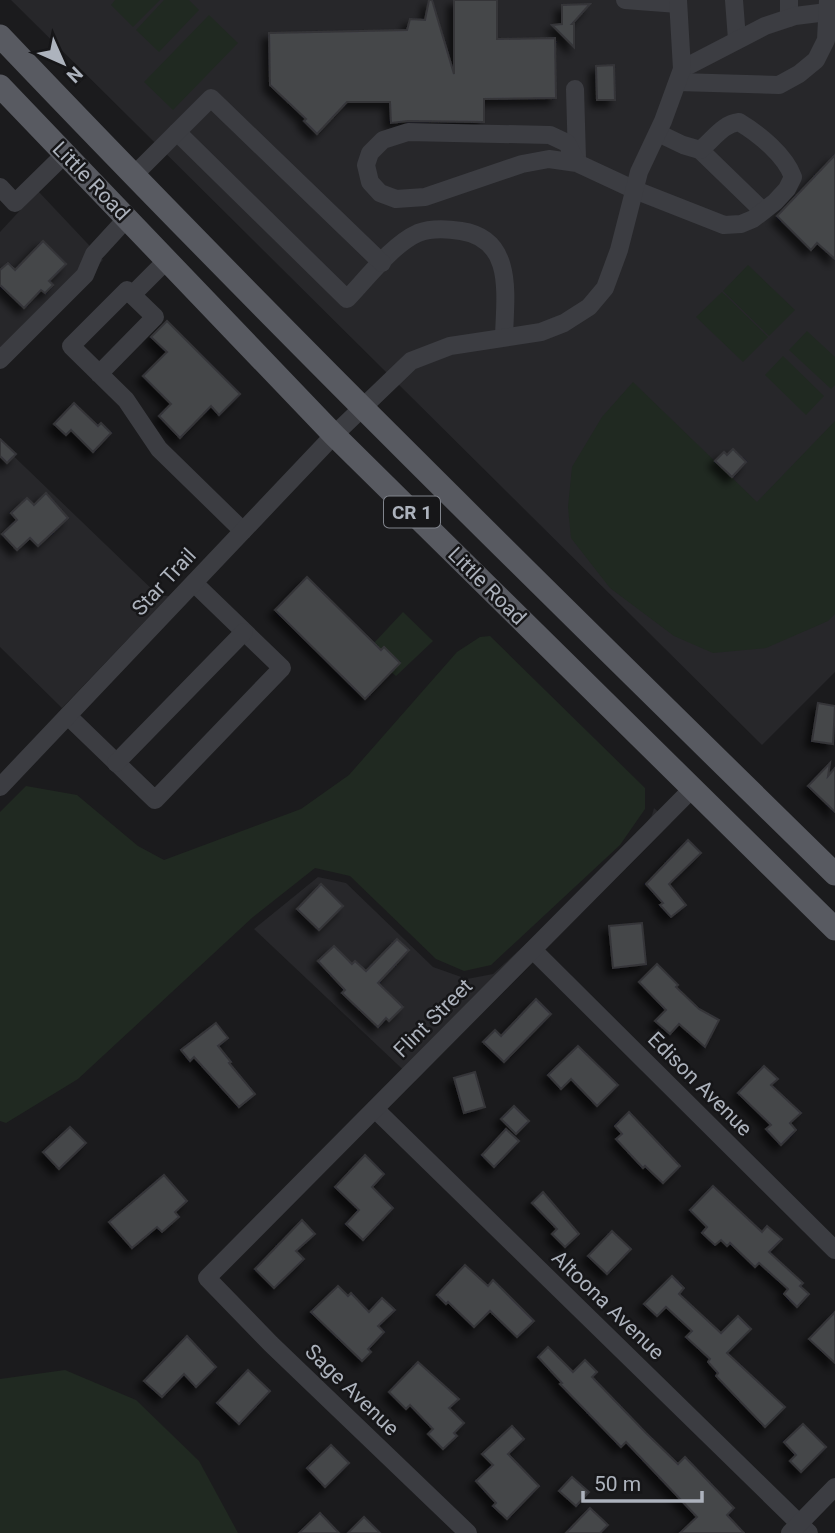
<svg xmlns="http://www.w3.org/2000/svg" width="835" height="1533" viewBox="0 0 835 1533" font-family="Roboto,sans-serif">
<defs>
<filter id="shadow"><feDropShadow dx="-6" dy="6" stdDeviation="3.5" flood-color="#0009"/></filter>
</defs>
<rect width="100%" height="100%" fill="#1b1b1d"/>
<g fill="#27272a">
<polygon points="11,0 835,0 835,672 762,745"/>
<polygon points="38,191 103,260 0,366 0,232"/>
<polygon points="0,443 159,596 169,596 62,708 0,647"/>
<polygon points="654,808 671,823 415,1081 254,929 318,877 346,883 433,967 467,979 493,974 626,852 652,815"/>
</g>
<g fill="#202921">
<polygon points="115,0 160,0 133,27 111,5"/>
<polygon points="164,0 189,0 199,10 159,52 136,30"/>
<polygon points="209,15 238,43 173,110 144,82"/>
<polygon points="748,265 795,310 769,336 723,291"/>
<polygon points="722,292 768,337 743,362 696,317"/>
<polygon points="807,331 835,357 835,385 831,389 789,350"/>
<polygon points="783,356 824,396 806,415 765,375"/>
<polygon points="633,382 757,502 835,421 835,614 828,621 766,648 713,653 674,636 610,588 571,538 568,507 572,467 602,417"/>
<polygon points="403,612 433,641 396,676 391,672 400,662 384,647 381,650 374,643"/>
<polygon points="490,636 645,788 645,809 620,845 491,965 464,971 436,959 350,876 315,868 253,917 78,1079 6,1123 0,1121 0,812 26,786 77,795 138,846 164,860 301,809 349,775 457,652 480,637"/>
<polygon points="65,1370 136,1400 199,1461 238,1533 0,1533 0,1379"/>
</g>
<g fill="#45464a" stroke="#353539" stroke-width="2" filter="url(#shadow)">
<polygon points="429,0 432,0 454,74 454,0 497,0 497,39 555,38 556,98 484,99 484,122 408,121 391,123 390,102 347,102 317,134 304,121 306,119 270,85 269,33 407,30 410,19 425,20"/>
<polygon points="590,4 572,24 574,24 574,47 552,25 562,24 562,5"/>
<polygon points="614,65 615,100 597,100 596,66"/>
<polygon points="835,155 835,259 817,243 811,250 777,216"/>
<polygon points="43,241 66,264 49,281 53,285 45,293 41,290 24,308 0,285 0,270 8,263 15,270"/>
<polygon points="167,321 240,394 219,415 211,406 180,438 159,416 171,404 143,376 167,352 151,337"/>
<polygon points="74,403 98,426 101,423 111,433 93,452 71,430 66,435 54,424"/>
<polygon points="0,439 16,454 7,463 0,456"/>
<polygon points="733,449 746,462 732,477 715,461 724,452 727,455"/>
<polygon points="46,493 68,518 38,546 30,538 17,550 2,534 17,520 11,513 27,498 34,505"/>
<polygon points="307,577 381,650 384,647 400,663 365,699 275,610"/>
<polygon points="818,703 835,706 833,744 812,741"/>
<polygon points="830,763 828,776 835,768 835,812 808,786"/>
<polygon points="688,840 701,853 669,884 686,905 671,917 660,905 663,903 646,884"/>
<polygon points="321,884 343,906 319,930 297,909"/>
<polygon points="642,923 646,964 613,968 609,926"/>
<polygon points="397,939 409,950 378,983 403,1007 389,1021 386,1018 378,1027 342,993 345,990 318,961 334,946 352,964 355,961 366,971"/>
<polygon points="657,964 678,985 676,987 699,1009 719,1020 705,1047 679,1024 670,1034 655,1021 666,1010 639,982"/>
<polygon points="536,999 551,1014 504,1062 483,1042 495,1030 501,1036"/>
<polygon points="216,1023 228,1038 218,1046 231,1062 229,1063 255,1094 239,1107 194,1057 190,1061 181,1050"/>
<polygon points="578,1046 618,1085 597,1106 571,1079 561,1089 548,1075"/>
<polygon points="764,1066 778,1079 771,1085 801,1113 790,1123 796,1130 781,1145 766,1129 771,1125 738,1093"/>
<polygon points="475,1072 485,1107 464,1113 454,1078"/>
<polygon points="514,1106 529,1121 516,1134 501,1119"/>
<polygon points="629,1112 680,1166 663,1183 645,1166 643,1168 616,1139 622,1134 615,1126"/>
<polygon points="70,1127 86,1143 59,1169 43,1152"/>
<polygon points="506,1129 519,1141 494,1167 482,1155"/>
<polygon points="365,1155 384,1174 372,1187 393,1208 363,1240 346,1224 359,1210 335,1187"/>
<polygon points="164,1175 187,1201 175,1212 179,1217 162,1232 157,1227 132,1248 109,1222"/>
<polygon points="713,1186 762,1232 767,1226 782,1239 769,1252 803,1283 800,1286 809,1294 797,1307 784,1294 788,1289 759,1263 755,1267 730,1243 727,1246 721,1240 715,1245 702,1233 707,1227 690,1210"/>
<polygon points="543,1192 579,1234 565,1247 552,1234 557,1229 532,1203"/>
<polygon points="302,1220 315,1234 296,1251 304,1259 274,1288 255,1269"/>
<polygon points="612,1231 631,1249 607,1274 588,1256"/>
<polygon points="465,1265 488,1286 493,1280 534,1321 517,1337 490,1311 474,1327 448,1302 446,1304 437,1295"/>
<polygon points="672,1276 684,1288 679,1294 721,1333 738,1316 751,1329 727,1353 785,1407 765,1427 716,1376 718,1373 708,1362 710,1359 686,1337 692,1331 666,1307 657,1316 644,1304"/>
<polygon points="338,1286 348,1296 351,1293 369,1312 382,1298 395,1310 378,1326 384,1332 368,1349 371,1352 362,1361 311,1312"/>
<polygon points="835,1312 835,1363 809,1339"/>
<polygon points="187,1336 216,1367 196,1387 184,1374 162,1397 144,1381"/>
<polygon points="548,1347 573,1372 585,1360 597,1372 592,1377 646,1433 678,1464 685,1457 734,1508 727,1515 744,1533 680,1533 697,1517 626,1442 621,1447 560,1384 562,1383 538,1357"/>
<polygon points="418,1362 459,1399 449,1408 464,1423 454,1433 457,1436 443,1449 428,1434 433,1429 410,1405 406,1409 389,1392"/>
<polygon points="248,1370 270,1391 239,1424 217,1403"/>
<polygon points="803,1424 826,1447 801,1472 790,1461 796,1455 784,1442"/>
<polygon points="512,1426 524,1439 508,1454 539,1486 507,1519 493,1506 496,1503 476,1481 493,1465 482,1454"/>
<polygon points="331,1445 349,1463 325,1487 307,1468"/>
<polygon points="572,1477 589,1492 576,1506 559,1491"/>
<polygon points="590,1508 608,1525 600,1533 566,1533"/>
<polygon points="320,1513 339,1533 299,1533"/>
<polygon points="364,1517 380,1533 348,1533"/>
</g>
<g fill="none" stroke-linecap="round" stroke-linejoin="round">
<g stroke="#3c3d42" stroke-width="18">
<polyline points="625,0 678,4"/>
<polyline points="734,0 737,39"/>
<polyline points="789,18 789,0"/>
<polyline points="682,69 765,26 795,16 827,12"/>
<polyline points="678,82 779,85 799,74 816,60 826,40 828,0"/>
<polyline points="575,89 577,159"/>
<path d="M177 132 347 299C367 278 393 244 418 233 431 228 448 229 461 231 515 239 505 296 504 337"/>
<polyline points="700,150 763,211"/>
<path d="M577 163 567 143 550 135 408 132 383 140 370 153 366 165 370 182 380 193 396 199 425 197 522 164 549 159 577 163 635 190 724 225 741 224 753 219 775 202 787 189 793 177C785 155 759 134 739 122 722 124 713 140 700 150L683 145 658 133"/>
<polyline points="133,176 211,98 382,263"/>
<polyline points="0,187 15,203 65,154"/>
<polyline points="132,295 167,260"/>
<polyline points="0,360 85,275 94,254 127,218"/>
<polyline points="99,374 155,317 127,290 71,346 126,400 159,449 243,531"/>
<polyline points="68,716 155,800 282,668 194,583"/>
<polyline points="116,763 244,632"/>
<polyline points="0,787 334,435 411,361 450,346 541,332 564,323 589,307 605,288 619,250 639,172 663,121 682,69 678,0"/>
<polyline points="533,950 835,1250"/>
<polyline points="375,1109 809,1533"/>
<polyline points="468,1533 271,1344 207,1278 692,789"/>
<polyline points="790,1533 835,1487"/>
</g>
<g stroke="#585a61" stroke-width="23">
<path d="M0 36C272 322 553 598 835 874"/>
<polyline points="0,86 334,435 835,929"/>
</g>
</g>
<g text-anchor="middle" stroke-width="5" stroke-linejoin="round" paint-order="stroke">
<rect fill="#161618" stroke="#80848c" stroke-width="2" x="384" y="496.5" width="56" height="31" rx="5"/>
<g font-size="19" font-weight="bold" fill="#adb3bd">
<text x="412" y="519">CR 1</text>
</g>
<g font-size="21" fill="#adb3bd" stroke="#161618">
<text transform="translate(91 181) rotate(46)" y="7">Little Road</text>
<text transform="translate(164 582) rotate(-47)" y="7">Star Trail</text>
<text transform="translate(487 586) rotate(45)" y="7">Little Road</text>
<text transform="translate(433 1018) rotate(-45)" y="7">Flint Street</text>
<text transform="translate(700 1084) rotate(45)" y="7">Edison Avenue</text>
<text transform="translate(608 1305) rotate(44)" y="7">Altoona Avenue</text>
<text transform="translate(352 1390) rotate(44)" y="7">Sage Avenue</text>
</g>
</g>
<g transform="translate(63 63) rotate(135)" stroke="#161618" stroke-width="5" paint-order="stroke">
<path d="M0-5L12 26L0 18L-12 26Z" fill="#adb3bd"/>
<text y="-10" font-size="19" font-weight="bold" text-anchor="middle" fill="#adb3bd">N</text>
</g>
<path d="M583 1491v10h119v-10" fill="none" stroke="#adb3bd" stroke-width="3.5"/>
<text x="594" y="1491" font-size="21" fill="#adb3bd" stroke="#161618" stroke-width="5" paint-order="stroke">50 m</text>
</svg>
